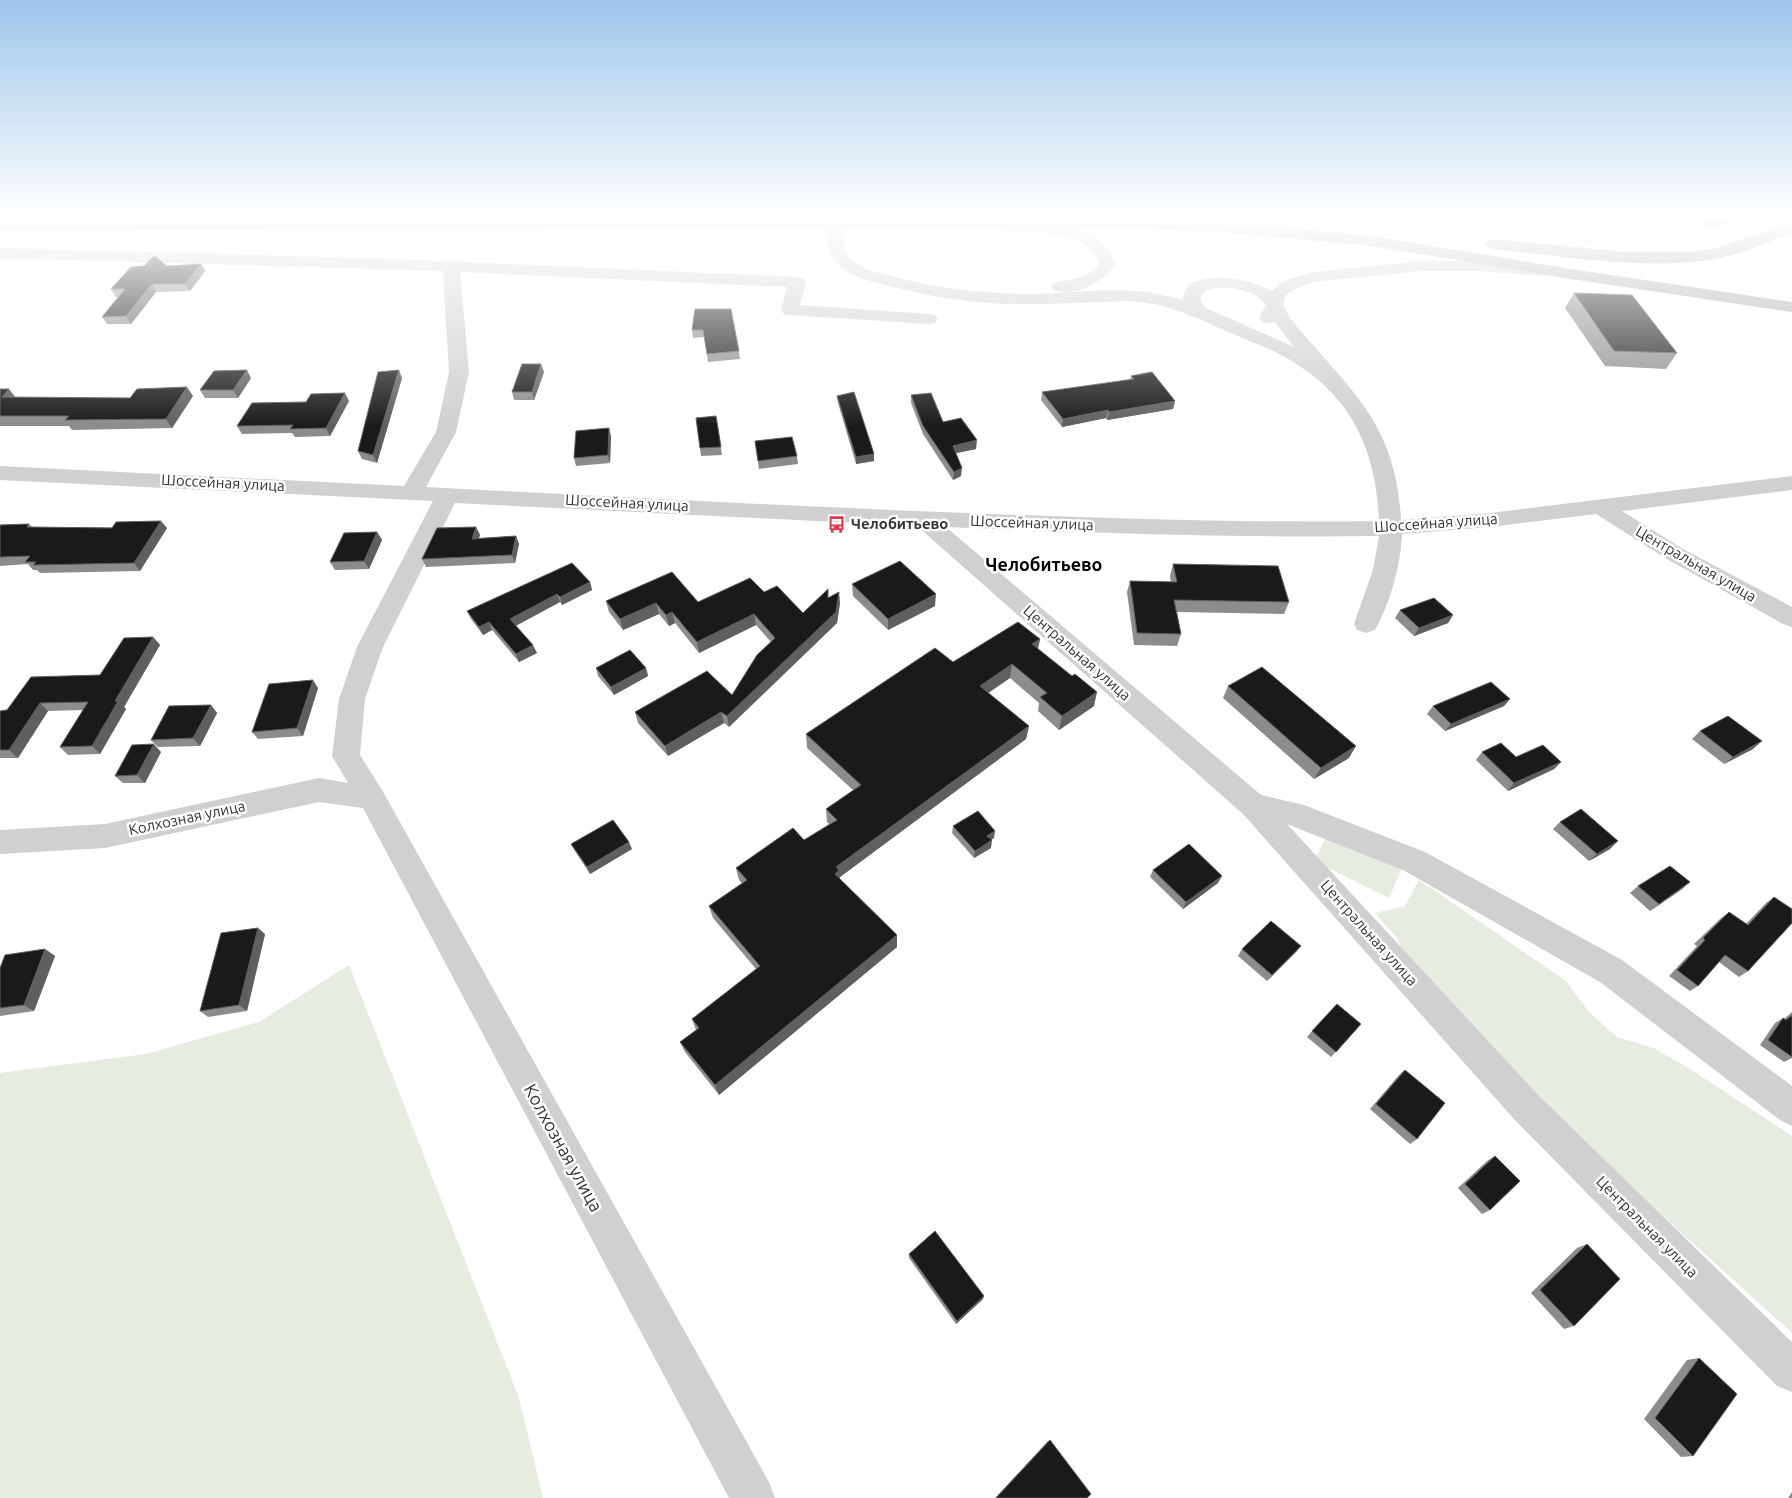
<svg xmlns="http://www.w3.org/2000/svg" width="1792" height="1498" viewBox="0 0 1792 1498" font-family="Ubuntu,sans-serif">
<rect width="100%" height="100%" fill="#fff"/>
<g fill="#e6ecdf">
<polygon points="1329,832 1402,868 1389,898 1314,861"/>
<polygon points="1419,880 1566,981 1589,1012 1617,1037 1654,1048 1690,1069 1792,1136 1792,1333 1602,1161 1409,966 1397,938 1375,913 1405,906"/>
<polygon points="349,965 519,1398 543,1498 0,1498 0,1073 146,1054 259,1022"/>
</g>
<g fill="none" stroke-linecap="round" stroke-linejoin="round">
<polyline stroke="#cfe2ee" stroke-width="4.5" points="1570,217 1589,242"/>
<g fill="#d0d0d0" fill-rule="evenodd">
<path d="M827 217H843C843 228 841 245 848 255 857 268 876 272 891 276 934 288 980 293 1024 294 1061 294 1100 288 1138 291 1154 292 1168 296 1183 300 1184 265 1253 279 1272 291L1283 281 1314 272 1421 261H1480L1546 267 1549 271 1546 275 1540 276 1480 271H1421L1314 282 1295 289 1286 295 1283 305 1290 318C1348 389 1396 420 1401 520L1490 513 1792 476V490L1622 511 1683 549 1792 607V627L1783 624 1667 559 1596 514 1490 527 1402 534C1401 564 1390 604 1375 630L1366 633 1357 630 1354 624 1373 570 1379 536C1234 538 1091 533 946 527L1261 795 1304 805 1425 852 1622 960 1792 1086V1126L1780 1120 1600 982 1403 870 1287 824 1538 1095 1792 1342V1392L1777 1386 1514 1119 1243 814 917 526 455 503 383 647 365 699 360 755 382 790 769 1482 775 1498H729L363 808 319 802 105 848 0 854V830L105 824 319 778 348 783 332 756 339 699 357 647 433 501 0 480V466L404 486 436 432 449 372 443 271 0 258V248L396 259 797 277 803 278 806 282 800 305 929 314 935 315 938 319 935 323 929 324 790 315 784 314 781 310 787 287 460 272 469 372 456 432 426 487C615 497 805 507 995 514 1123 519 1251 523 1379 521 1376 446 1349 391 1281 355 1264 346 1246 340 1229 332 1200 320 1172 305 1140 302 1128 300 1114 302 1102 302 1077 303 1052 304 1027 304 980 305 930 297 885 285 867 280 847 276 835 261 825 249 827 232 827 217ZM1228 288C1242 289 1257 293 1266 305L1259 318 1262 322 1268 323 1275 322 1294 347 1204 307 1200 299C1205 287 1217 288 1228 288Z"/>
<polygon points="1278,217 1296,217 1294,220 1280,220"/>
<path d="M999 220C1034 222 1107 221 1115 265 1103 283 1076 296 1054 291L1051 287 1054 283C1070 279 1087 279 1099 265 1092 225 1022 236 993 228L991 225 993 222Z"/>
</g>
<g fill="#ababab" fill-rule="evenodd">
<polygon points="1118,218 1210,221 1372,236 1571,269 1792,302 1792,312 1571,279 1372,246 1210,231 1118,228 0,230 0,220"/>
<path d="M1792 223V233C1769 241 1744 253 1720 258 1653 272 1562 256 1493 249L1487 247 1485 244 1487 241 1493 239 1627 252H1692L1716 248Z"/>
</g>
</g>
<g fill="#8c8c8c">
<polygon points="1687,217 1742,217 1714,228"/>
<polygon points="201,264 205,271 190,291 156,292 131,324 107,324 102,317 118,297 116,297 111,289 167,266"/>
<polygon points="1574,293 1677,353 1666,369 1605,366 1565,308"/>
<polygon points="695,309 739,351 740,359 708,362 704,337 693,338 692,330"/>
<polygon points="544,372 534,400 514,400 512,392"/>
<polygon points="1131,376 1175,401 1173,409 1107,420 1106,418 1062,427 1041,400 1042,392 1130,380"/>
<polygon points="251,378 238,398 205,398 200,390"/>
<polygon points="402,378 377,463 362,459 358,451"/>
<polygon points="0,389 15,397 130,398 193,396 172,428 72,430 69,426 0,426"/>
<polygon points="911,395 943,422 976,449 956,453 961,476 953,480 923,434 911,403"/>
<polygon points="837,396 874,461 856,464 838,403"/>
<polygon points="349,401 330,436 295,437 292,433 242,434 237,426"/>
<polygon points="716,416 722,455 701,456 700,448"/>
<polygon points="611,436 610,463 576,466 574,458"/>
<polygon points="755,441 797,456 798,464 759,469"/>
<polygon points="29,524 32,527 167,528 140,571 40,573 37,570 33,570 28,564 0,566 0,525"/>
<polygon points="476,527 480,535 479,538 516,536 519,544 515,563 426,567 422,559"/>
<polygon points="377,532 382,540 369,569 335,570 330,562"/>
<polygon points="1173,564 1289,602 1284,614 1177,612 1181,634 1177,646 1134,645 1127,592 1130,581 1171,582 1170,576"/>
<polygon points="590,582 592,590 562,605 560,602 516,626 537,653 519,662 492,630 483,635 471,619 467,611"/>
<polygon points="852,584 935,606 888,630 853,596"/>
<polygon points="829,597 840,603 837,623 729,727 724,723 668,756 638,723 635,712 732,695 771,642 756,625 699,653 675,623 669,626 659,614 623,630 609,612 606,601 698,602 803,613"/>
<polygon points="1400,610 1453,615 1448,623 1414,636 1395,618"/>
<polygon points="153,637 160,645 124,707 126,709 100,754 68,755 60,747 83,710 48,711 18,758 0,758 0,711 7,710 100,675"/>
<polygon points="1040,639 1038,649 1094,706 1059,730 1038,711 1039,703 1010,678 988,693 1029,726 1026,739 840,877 840,879 897,947 719,1095 685,1052 680,1042 696,1030 692,1019 756,969 713,918 709,906 742,883 739,880 736,868 804,840 829,824 827,822 826,809 853,790 807,748 806,734 953,662"/>
<polygon points="596,668 646,668 648,676 614,695 598,676"/>
<polygon points="1228,686 1349,758 1314,779 1223,698"/>
<polygon points="318,688 303,736 258,739 252,732"/>
<polygon points="1510,699 1504,706 1445,731 1427,714 1433,706"/>
<polygon points="211,705 217,713 200,746 158,747 151,740"/>
<polygon points="1700,731 1753,749 1724,764 1692,739"/>
<polygon points="161,752 145,783 123,783 115,776"/>
<polygon points="1482,752 1516,757 1561,762 1554,769 1508,791 1476,760"/>
<polygon points="1560,822 1610,849 1589,861 1553,829"/>
<polygon points="953,826 994,838 991,840 991,848 974,858 952,833"/>
<polygon points="571,844 632,849 590,874 575,851"/>
<polygon points="1153,870 1218,883 1183,909 1150,877"/>
<polygon points="1638,886 1682,889 1650,911 1630,893"/>
<polygon points="1774,897 1748,971 1739,977 1719,962 1698,986 1690,991 1669,976 1697,946 1694,944 1721,918 1729,912 1746,924 1766,903"/>
<polygon points="265,934 247,1011 208,1017 200,1011"/>
<polygon points="1301,946 1296,952 1267,981 1238,956 1242,949"/>
<polygon points="45,949 55,956 34,1011 0,1016 0,968"/>
<polygon points="1792,1012 1792,1058 1784,1062 1760,1045 1775,1023 1783,1018 1784,1019"/>
<polygon points="1361,1024 1331,1057 1307,1037 1312,1031"/>
<polygon points="1405,1070 1417,1139 1410,1144 1370,1109 1399,1075"/>
<polygon points="1495,1156 1490,1210 1482,1214 1458,1188 1487,1161"/>
<polygon points="1587,1244 1574,1326 1564,1329 1531,1293 1577,1248"/>
<polygon points="909,1254 983,1299 956,1324 909,1258"/>
<polygon points="1699,1358 1693,1456 1681,1457 1644,1419 1687,1360"/>
<polygon points="1050,1440 1087,1498 995,1498 1048,1441"/>
<polygon points="1792,1492 1792,1498 1788,1498"/>
</g>
<g fill="#5f5f5f">
<polygon points="1723,217 1742,217 1714,228 1720,218"/>
<polygon points="201,264 205,271 190,291 185,284"/>
<polygon points="152,284 156,292 131,324 126,316"/>
<polygon points="541,364 544,372 534,400 532,392"/>
<polygon points="247,370 251,378 238,398 233,390"/>
<polygon points="399,370 402,378 377,463 373,455"/>
<polygon points="187,387 193,396 172,428 166,419"/>
<polygon points="9,389 16,398 2,397"/>
<polygon points="345,393 349,401 330,436 326,428"/>
<polygon points="1175,401 1173,409 1107,420 1109,412"/>
<polygon points="1108,410 1106,418 1062,427 1063,419"/>
<polygon points="609,428 611,436 610,463 608,455"/>
<polygon points="977,440 976,449 952,454 953,446"/>
<polygon points="874,454 874,461 856,464 856,457"/>
<polygon points="962,468 961,476 953,480 954,472"/>
<polygon points="161,521 167,528 140,571 134,563"/>
<polygon points="476,527 480,535 476,547 472,539"/>
<polygon points="377,532 382,540 369,569 364,561"/>
<polygon points="516,536 519,544 515,563 512,555"/>
<polygon points="590,582 592,590 562,605 560,597"/>
<polygon points="839,592 840,603 837,623 729,727 727,716"/>
<polygon points="557,594 560,602 513,627 510,619"/>
<polygon points="936,594 935,606 888,630 888,619"/>
<polygon points="656,603 659,614 623,630 620,619"/>
<polygon points="672,612 675,623 669,626 666,615"/>
<polygon points="754,614 756,625 699,653 697,642"/>
<polygon points="1453,615 1448,623 1414,636 1419,628"/>
<polygon points="489,622 492,630 483,635 479,627"/>
<polygon points="153,637 160,645 124,707 126,709 100,754 92,746 115,701"/>
<polygon points="1040,639 1037,653 1032,644"/>
<polygon points="533,645 537,653 519,662 516,654"/>
<polygon points="1012,664 1010,678 978,700 980,686"/>
<polygon points="646,668 648,676 614,695 611,687"/>
<polygon points="313,680 318,688 303,736 297,728"/>
<polygon points="1097,692 1094,706 1059,730 1062,716"/>
<polygon points="1510,699 1504,706 1445,731 1451,724"/>
<polygon points="40,703 48,711 18,758 9,750"/>
<polygon points="211,705 217,713 200,746 193,738"/>
<polygon points="721,712 724,723 668,756 665,746"/>
<polygon points="1029,726 1026,739 840,877 840,883 835,874 836,867"/>
<polygon points="1762,741 1753,749 1724,764 1733,757"/>
<polygon points="154,744 161,752 145,783 137,775"/>
<polygon points="1356,746 1349,758 1314,779 1321,768"/>
<polygon points="1561,762 1554,769 1508,791 1514,783"/>
<polygon points="995,831 994,838 986,843 987,836"/>
<polygon points="992,840 991,848 974,858 975,851"/>
<polygon points="1618,841 1610,849 1589,861 1597,854"/>
<polygon points="629,842 632,849 590,874 587,867"/>
<polygon points="1222,876 1218,883 1183,909 1186,902"/>
<polygon points="1690,882 1682,889 1650,911 1659,904"/>
<polygon points="258,928 265,934 247,1011 239,1005"/>
<polygon points="897,935 897,947 719,1095 715,1085"/>
<polygon points="1301,946 1296,952 1267,981 1272,975"/>
<polygon points="45,949 55,956 34,1011 24,1005"/>
<polygon points="984,1296 983,1299 956,1324 957,1321"/>
</g>
<g fill="#1a1a1a" stroke="#5f5f5f">
<polygon points="153,257 156,257 167,266 201,264 185,284 152,284 126,316 102,317 125,289 111,289 131,267 144,266"/>
<polygon points="1574,293 1632,295 1677,353 1614,351"/>
<polygon points="695,309 731,309 739,351 707,354 703,330 692,330"/>
<polygon points="522,364 541,364 532,392 512,392"/>
<polygon points="247,370 233,390 200,390 214,371"/>
<polygon points="399,370 373,455 358,451 378,372"/>
<polygon points="1152,372 1175,401 1109,412 1108,410 1063,419 1042,392 1134,379 1131,376"/>
<polygon points="187,387 166,419 65,420 69,416 0,416 0,389 9,389 2,397 130,398 137,389"/>
<polygon points="854,392 874,454 856,457 837,396"/>
<polygon points="345,393 326,428 290,429 293,425 237,426 252,403 306,402 311,394"/>
<polygon points="931,393 943,422 961,418 977,440 953,446 962,468 954,472 923,426 911,395"/>
<polygon points="716,416 721,447 700,448 696,418"/>
<polygon points="609,428 608,455 574,458 576,431"/>
<polygon points="792,437 797,456 758,461 755,441"/>
<polygon points="161,521 134,563 33,565 36,562 25,562 30,556 0,557 0,525 29,524 27,527 112,528 116,522"/>
<polygon points="476,527 472,539 516,536 512,555 422,559 437,528"/>
<polygon points="377,532 364,561 330,562 344,533"/>
<polygon points="900,561 936,594 888,619 852,584"/>
<polygon points="572,563 590,582 560,597 557,594 510,619 533,645 516,654 489,622 479,627 467,611"/>
<polygon points="1173,564 1278,566 1289,602 1174,600 1181,634 1137,633 1130,581 1177,582"/>
<polygon points="672,572 698,602 750,578 764,592 777,586 803,613 828,589 828,598 839,592 836,612 727,716 721,712 665,746 635,712 707,671 732,695 757,655 775,638 754,614 697,642 672,612 666,615 656,603 620,619 606,601"/>
<polygon points="1434,598 1453,615 1419,628 1400,610"/>
<polygon points="1018,622 1040,639 1032,644 1072,676 1075,674 1097,692 1062,716 1040,697 1047,693 1012,664 980,686 1029,726 836,867 839,870 835,874 897,935 715,1085 680,1042 699,1028 692,1019 760,966 709,906 747,880 736,868 793,828 804,840 837,820 826,809 861,785 806,734 935,648 953,662"/>
<polygon points="153,637 115,701 118,701 92,746 60,747 88,702 40,703 9,750 0,750 0,711 7,710 31,677 100,675 124,638"/>
<polygon points="630,650 646,668 611,687 596,668"/>
<polygon points="1262,667 1356,746 1321,768 1228,686"/>
<polygon points="313,680 297,728 252,732 269,684"/>
<polygon points="1491,682 1510,699 1451,724 1433,706"/>
<polygon points="211,705 193,738 151,740 169,706"/>
<polygon points="1728,716 1762,741 1733,757 1700,731"/>
<polygon points="1501,743 1516,757 1543,745 1561,762 1514,783 1482,752"/>
<polygon points="154,744 137,775 115,776 132,745"/>
<polygon points="1581,809 1618,841 1597,854 1560,822"/>
<polygon points="978,811 995,831 987,836 992,840 975,851 953,826"/>
<polygon points="613,820 629,842 587,867 571,844"/>
<polygon points="1189,844 1222,876 1186,902 1153,870"/>
<polygon points="1670,866 1690,882 1659,904 1638,886"/>
<polygon points="1774,897 1792,909 1792,923 1748,971 1725,955 1698,986 1677,970 1705,940 1703,938 1729,912 1748,925"/>
<polygon points="1271,921 1301,946 1272,975 1242,949"/>
<polygon points="258,928 239,1005 200,1011 221,933"/>
<polygon points="45,949 24,1005 0,1008 0,968 5,955"/>
<polygon points="1337,1004 1361,1024 1336,1052 1312,1031"/>
<polygon points="1792,1015 1792,1057 1768,1040 1783,1018 1786,1020"/>
<polygon points="1405,1070 1445,1103 1417,1139 1376,1104"/>
<polygon points="1495,1156 1520,1181 1490,1210 1465,1184"/>
<polygon points="935,1231 984,1296 957,1321 909,1254"/>
<polygon points="1587,1244 1620,1279 1574,1326 1540,1290"/>
<polygon points="1699,1358 1737,1394 1693,1456 1655,1418"/>
<polygon points="1050,1440 1091,1494 1087,1498 996,1498"/>
</g>
<linearGradient id="sky" x2="0" y2="1"><stop stop-color="#9ec6ea"/><stop offset="0.51" stop-color="#fff"/><stop offset="1" stop-color="#fff" stop-opacity="0"/></linearGradient>
<rect width="1792" height="427" fill="url(#sky)"/>
<defs>
<symbol id="bus-bare" viewBox="-9 -9 18 18"><path d="M-5-6H5V4H4V6H2V4H-2V6H-4V4H-5ZM-3.5-4V0h7V-4ZM-3.5 1.2v1.5H-2V1.2ZM2 1.2v1.5H3.5V1.2Z" fill="#e63946" stroke="#fff" stroke-width="2.5" paint-order="stroke"/></symbol>
</defs>
<g fill-rule="evenodd">
<use href="#bus-bare" x="824" y="512" width="25" height="25"/>
</g>
<g text-anchor="middle" stroke-width="5" stroke-linejoin="round" paint-order="stroke">
<g font-size="15" fill="#333" stroke="#fff">
<text transform="translate(223 483) rotate(3)" y="5">Шоссейная улица</text>
<text transform="translate(627 503) rotate(3)" y="5">Шоссейная улица</text>
<text transform="translate(1032 523) rotate(2)" y="5">Шоссейная улица</text>
<text transform="translate(1436 523) rotate(-4)" y="5">Шоссейная улица</text>
<text transform="translate(1696 564) rotate(30)" y="5">Центральная улица</text>
<text transform="translate(1077 653) rotate(41)" y="5">Центральная улица</text>
<text transform="translate(187 818) rotate(-12)" y="5">Колхозная улица</text>
<text transform="translate(1369 933) rotate(48)" y="5">Центральная улица</text>
<text transform="translate(1647 1227) rotate(45)" y="5">Центральная улица</text>
</g>
<g font-size="15" font-weight="bold" fill="#333" stroke="#fff" text-anchor="start">
<text x="851" y="529">Челобитьево</text>
</g>
<g font-size="18" font-weight="bold" fill="#000" stroke="#fff">
<text x="1044" y="571">Челобитьево</text>
</g>
<g font-size="18" fill="#333" stroke="#fff">
<text transform="translate(563 1148) rotate(61)" y="6">Колхозная улица</text>
</g>
</g>
</svg>
